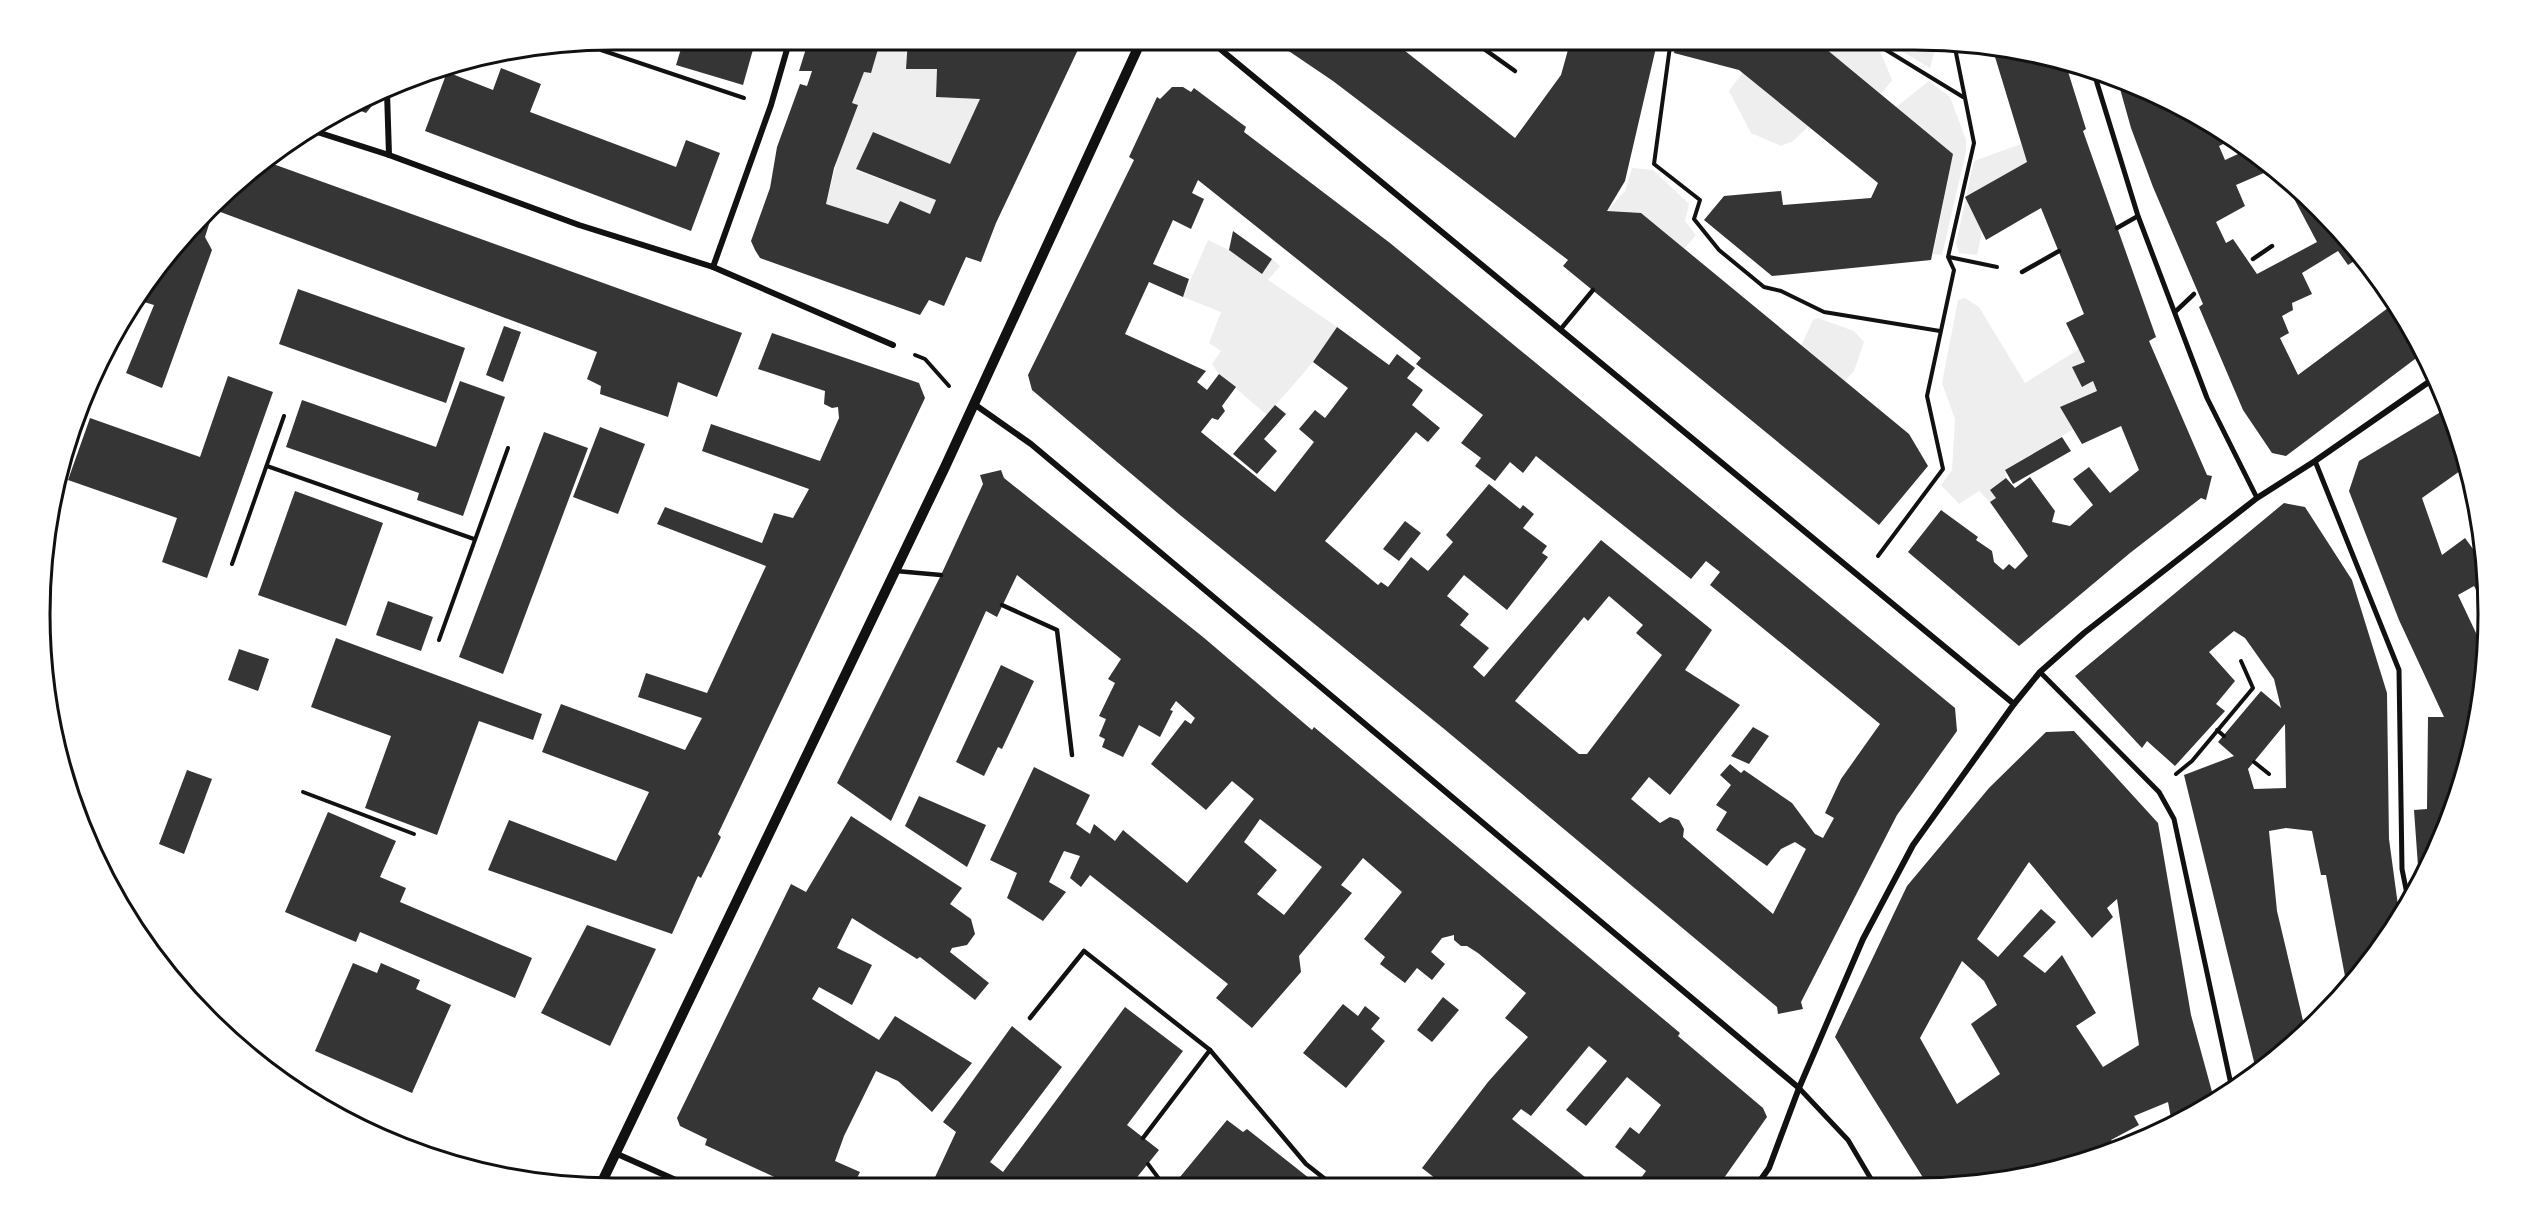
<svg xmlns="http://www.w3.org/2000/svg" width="2528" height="1228" viewBox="0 0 2528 1228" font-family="'Fira Sans',sans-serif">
<rect width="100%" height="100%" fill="#fff"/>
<g fill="#eee">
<polygon points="881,39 908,39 906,69 937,69 936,97 980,99 950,164 873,132 856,170 936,200 930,214 900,201 888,224 826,204 852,103 864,72 871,73"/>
<polygon points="1814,39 1860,39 1880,51 1892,80 1881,94"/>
<polygon points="1881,39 1947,42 1945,53 1935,50 1930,68"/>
<polygon points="1743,72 1809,126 1793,141 1781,146 1751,133 1729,91"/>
<polygon points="1929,81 1950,97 1966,140 1966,152 1942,255 1933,254 1953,154 1896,107"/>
<polygon points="2021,144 2027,162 1982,232 1977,255 1959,253 1956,243 1974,161"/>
<polygon points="1632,168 1653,170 1689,204 1685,221 1696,235 1684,249 1607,211 1625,191"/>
<polygon points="1208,240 1229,250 1262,273 1272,259 1280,266 1268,280 1337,327 1313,362 1267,415 1219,374 1212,364 1221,351 1209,343 1221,312 1183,297"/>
<polygon points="1965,298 1979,307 2025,383 2079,349 2085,362 2072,367 2082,386 2093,381 2097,391 2061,407 2074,429 2005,470 2006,478 1990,490 1996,498 1990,502 1979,491 1959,504 1941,485 1952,470 1955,419 1942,383 1958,300"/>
<polygon points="1818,318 1854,331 1864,342 1854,371 1844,382 1801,346 1813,320"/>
</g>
<g fill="#353535" fill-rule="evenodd">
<polygon points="684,39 756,39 743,85 676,65"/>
<polygon points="809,39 881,39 871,73 864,72 852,103 858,105 834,168 826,204 888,224 900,201 930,214 936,200 856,169 873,132 950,164 980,99 936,97 937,69 906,69 908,39 1083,39 996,223 981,262 966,257 944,306 929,300 920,315 760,258 755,250 751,241 770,188 777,147 800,84 807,86 812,71 799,71"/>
<polygon points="1271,39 1390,39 1515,138 1561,75 1571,39 1658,39 1625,181 1607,211 1641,213 1909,434 1928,466 1879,525 1563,266 1568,260 1333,81"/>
<polygon points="1678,39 1814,39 1953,154 1931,260 1772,276 1704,220 1724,196 1781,191 1783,205 1871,198 1878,183 1739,70 1674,53"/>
<polygon points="1992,47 2027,50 2065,62 2086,129 2083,131 2156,337 2149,341 2207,475 2212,476 2206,500 2201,498 2130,553 2019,646 1908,552 1941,510 1978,537 1976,540 1992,551 1994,562 2003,570 2009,564 2015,569 2028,556 1990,502 1996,498 1990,490 2006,478 2015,488 2030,477 2055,511 2052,522 2070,526 2093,505 2073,479 2089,467 2110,493 2139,470 2121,426 2082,444 2060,407 2097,391 2093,381 2082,387 2072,367 2085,362 2066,323 2084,314 2041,208 1986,240 1965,197 2027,162"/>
<polygon points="501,68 541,84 530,112 676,167 686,140 720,153 691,231 425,131 447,72 493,90"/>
<polygon points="2117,78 2134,83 2234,136 2236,138 2219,146 2225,160 2249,149 2273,169 2236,185 2245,206 2216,222 2226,243 2233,239 2257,274 2317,242 2282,176 2321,208 2361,257 2348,265 2338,251 2302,273 2312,294 2292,303 2293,310 2282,316 2289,333 2280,338 2298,375 2396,302 2423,353 2286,456 2272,453 2243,410 2199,307 2203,304 2153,187 2131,128"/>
<path d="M1172 87H1183L1191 92 1194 88 1246 127 1244 132 1390 243 1955 708 1957 731 1897 815 1801 1002 1803 1009 1778 1014 1777 1007 1443 728 1180 515 1032 390 1028 375 1134 160 1129 157 1157 97 1160 99ZM1198 180 1421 358 1416 364 1483 415 1461 443 1481 458 1475 466 1495 481 1510 462 1523 473 1536 456 1691 579 1706 561 1720 572 1710 585 1880 724 1841 779 1825 813 1834 818 1823 838 1815 834 1792 803 1744 770 1741 773 1730 764 1720 775 1731 785 1716 805 1727 812 1716 830 1767 866 1781 849 1795 842 1806 849 1773 914 1683 837 1684 829 1679 820 1670 817 1660 823 1631 799 1649 777 1670 795 1740 705 1685 670 1712 630 1601 540 1484 677 1473 667 1489 648 1460 625 1469 614 1447 596 1464 575 1507 610 1548 557 1542 553 1547 546 1523 528 1534 514 1523 505 1520 509 1489 484 1446 535 1453 542 1428 571 1411 557 1388 587 1381 582 1378 585 1325 541 1416 432 1428 442 1440 428 1412 405 1423 390 1407 378 1415 368 1397 354 1389 365 1337 327 1313 362 1348 388 1325 418 1315 410 1299 429 1314 442 1275 492 1201 432 1212 418 1218 420 1225 411 1222 406 1236 387 1219 374 1207 390 1197 382 1206 371 1125 334 1149 282 1183 297 1189 279 1153 264 1173 220 1191 229 1204 199 1192 193ZM1609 596 1643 625 1636 633 1662 655 1587 754H1579L1515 701 1584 617 1588 621Z"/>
<polygon points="380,96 366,113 356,109"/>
<polygon points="262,160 742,333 717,397 678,382 668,417 600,394 601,386 587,379 597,352 215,210"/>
<polygon points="213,212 205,237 212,250 162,388 126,373 154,305 134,299"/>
<polygon points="1233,231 1272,259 1262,274 1229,250"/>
<polygon points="298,289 465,348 446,403 279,344"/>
<polygon points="504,326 521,332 503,382 486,375"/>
<polygon points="772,333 919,383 925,398 718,834 721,837 701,878 698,876 672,934 488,870 509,820 616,861 649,792 542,752 561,704 685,750 702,718 638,697 646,673 707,693 766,566 657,524 665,507 762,543 774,513 793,518 809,489 702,451 711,424 820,461 839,418 838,407 832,408 824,404 825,391 758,369"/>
<polygon points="228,376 273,392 207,578 162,562 177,518 68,480 90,418 200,457"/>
<polygon points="460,381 505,397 463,516 417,500 419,493 286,447 302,400 436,447"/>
<polygon points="1275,405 1286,414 1264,439 1277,451 1257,474 1233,454"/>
<polygon points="2449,407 2467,466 2422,498 2442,555 2465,538 2484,564 2489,614 2474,586 2458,595 2485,652 2478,727 2445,834 2419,880 2414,810 2427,809 2428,717 2444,717 2399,620 2349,491 2359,461"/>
<polygon points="600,427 645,444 618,514 573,497"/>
<polygon points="544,432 588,448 503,674 459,657"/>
<polygon points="2062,437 2071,451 2013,484 2005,470"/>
<path d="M1001 470 1004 478 1203 637 1312 730 1314 727 1680 1033 1678 1036 1763 1108 1767 1117 1719 1185H1636L1646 1171 1615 1147 1630 1127 1639 1134 1661 1105 1627 1077 1586 1126 1566 1110 1607 1061 1589 1046 1531 1116 1521 1109 1512 1119 1595 1185 1445 1186 1422 1168 1488 1082 1528 1037 1505 1018 1526 993 1478 953 1467 946H1461L1454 940V935L1442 938 1431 952 1445 964 1432 980 1417 968 1405 983 1380 964 1385 957 1364 939 1402 892 1363 858 1341 885 1352 893 1299 956 1301 972 1252 1028 1216 998 1228 984 1090 875 1081 887 1070 878 1080 856 1064 851 1049 882 1066 892 1043 921 1007 898 1017 873 990 860 1034 767 1090 795 1076 824 1090 834 1094 824 1115 841 1123 830 1187 883 1254 799 1232 781 1206 810 1151 764 1185 720 1191 724 1195 718 1176 701 1170 710 1173 711 1160 737 1139 725 1123 757 1102 747 1105 739 1099 736 1106 719 1099 716 1115 683 1108 679 1121 659 1017 575 997 617 986 611 891 821 837 783 941 575 983 484 980 475ZM1260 819 1322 867 1284 915 1257 894 1277 870 1244 842Z"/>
<polygon points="295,491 383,523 346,626 258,595"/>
<path d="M2284 503 2305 507 2352 580 2387 693 2389 839 2399 913 2370 964 2347 987 2326 875H2321L2312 831 2286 828 2269 831 2277 911 2305 1029 2257 1074 2184 775 2234 756 2218 742 2261 691 2281 708 2274 679 2245 638 2234 631 2209 652 2235 681 2216 704 2225 711 2175 766 2147 741 2142 748 2075 676ZM2285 724 2286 788 2254 789 2248 769Z"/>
<polygon points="1405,521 1421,533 1399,561 1383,549"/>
<polygon points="388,601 433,617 421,651 376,635"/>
<polygon points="336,638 542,714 533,740 479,721 437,835 365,808 391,736 311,707"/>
<polygon points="239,649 269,659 258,691 228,680"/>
<polygon points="1001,665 1034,681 1002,749 998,747 984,776 956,762"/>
<polygon points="1753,727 1769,736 1749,764 1731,756"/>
<path d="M2074 731 2158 823 2191 1015 2214 1099 2172 1123 2168 1102 2134 1116 2139 1125 2111 1140 2118 1150 2074 1161 2071 1156 2050 1168 1989 1184H1927L1835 1037 1907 886 1989 788 2046 732ZM2029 862 2092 938 2113 917 2107 908 2117 899 2139 1045 2103 1067 2076 1026 2096 1013 2062 955 2045 973 2023 956 2056 922 2041 909 1998 957 1977 939ZM1962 961 1984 981 1997 1005 1971 1024 2000 1074 1957 1104 1920 1038Z"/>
<polygon points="187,770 212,779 184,854 159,844"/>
<polygon points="919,796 986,825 967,867 905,826"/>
<polygon points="328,812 396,841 380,877 406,888 400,902 532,958 515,998 360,932 356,942 285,912"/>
<polygon points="851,816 962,888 950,904 971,919 975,934 967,945 952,948 950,952 989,983 975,1000 920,957 917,959 852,918 837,948 872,965 852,1005 819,987 812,999 879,1040 895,1016 972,1063 932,1112 898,1081 876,1071 844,1136 835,1161 860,1172 852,1188 798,1188 705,1145 707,1139 680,1126 677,1118 791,884 806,892"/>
<polygon points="587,925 656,949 610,1046 541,1013"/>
<polygon points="353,963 377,973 381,963 420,980 416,989 451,1005 412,1093 315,1051"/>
<polygon points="1443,997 1459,1010 1432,1042 1417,1030"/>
<polygon points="1343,1004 1358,1016 1365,1006 1380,1018 1371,1029 1385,1041 1346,1088 1303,1053"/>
<polygon points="1125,1007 1183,1051 1127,1125 1159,1150 1134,1181 1141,1187 930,1188 956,1132 943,1122 1012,1026 1062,1067 990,1162 1003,1172"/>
<polygon points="1227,1120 1243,1132 1247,1129 1319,1186 1181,1187 1175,1183"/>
</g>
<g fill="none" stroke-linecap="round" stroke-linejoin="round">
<g stroke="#111" stroke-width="4">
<polyline points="1671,39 1654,164 1700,200 1694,219 1719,250 1764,287 1781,291 1824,312 1940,331"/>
<polyline points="1868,39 1963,97"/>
<polyline points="602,41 601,50 744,98"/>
<polyline points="1949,257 1997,267"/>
<polyline points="915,355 925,359 949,386"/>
<polyline points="267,466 474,539"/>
<polyline points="1878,556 1943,469 1927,396 1954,270 1948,257 1974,143 1954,43"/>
<polyline points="232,564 284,416"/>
<polyline points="439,640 508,448"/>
<polyline points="2217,730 2224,736"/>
<polyline points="2254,762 2269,774"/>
<polyline points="2176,774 2192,761 2253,688 2241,661"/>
<polyline points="303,792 414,834"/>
<polyline points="1148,1164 1165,1187"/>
</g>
<g stroke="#111" stroke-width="4.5">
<polyline points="1470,39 1515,71"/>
<polyline points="2095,76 2114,77"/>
<polyline points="2117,228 2138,216"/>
<polyline points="2253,259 2272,246"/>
<polyline points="2022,272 2059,251"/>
<polyline points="2175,312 2194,294"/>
<polyline points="1560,330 1593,290"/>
<polyline points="896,571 941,575"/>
<polyline points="1002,605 1057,630 1072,755"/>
<polyline points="1030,1018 1084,951 1210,1050 1143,1138"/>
<polyline points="1210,1050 1306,1164 1334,1186"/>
</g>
<g stroke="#111" stroke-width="5">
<polyline points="2093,70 2138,216 2207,398 2257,498"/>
<polyline points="2315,461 2399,670 2402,869 2408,899"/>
<polyline points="2040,672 2159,792 2174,819 2232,1089"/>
<polyline points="1799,1088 1848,1140 1874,1184"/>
</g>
<g stroke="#111" stroke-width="6">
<polyline points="1208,39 2014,704"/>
<polyline points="387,92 389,155"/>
<polyline points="314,131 389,155 579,225 713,267 893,345"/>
<polyline points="713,267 771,105 790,39"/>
<polyline points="974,404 1031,444 1799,1088"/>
<polyline points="615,1153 696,1189"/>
<polyline points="1757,1185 1769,1168 1799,1088 1863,939 1913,845 2014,704 2040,672 2084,633 2257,498 2315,461 2436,377"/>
</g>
<polyline stroke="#111" stroke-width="10" points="599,1188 945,467 1142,39"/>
</g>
<path d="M0 0H2528V1228H0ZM614 50H1914A564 564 0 0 1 2478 614V614A564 564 0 0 1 1914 1178H614A564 564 0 0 1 50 614V614A564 564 0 0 1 614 50Z" fill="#fff" fill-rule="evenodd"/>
<path fill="none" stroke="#111" stroke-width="3" d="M614 50H1914A564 564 0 0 1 2478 614V614A564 564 0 0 1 1914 1178H614A564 564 0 0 1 50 614V614A564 564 0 0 1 614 50Z"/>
</svg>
